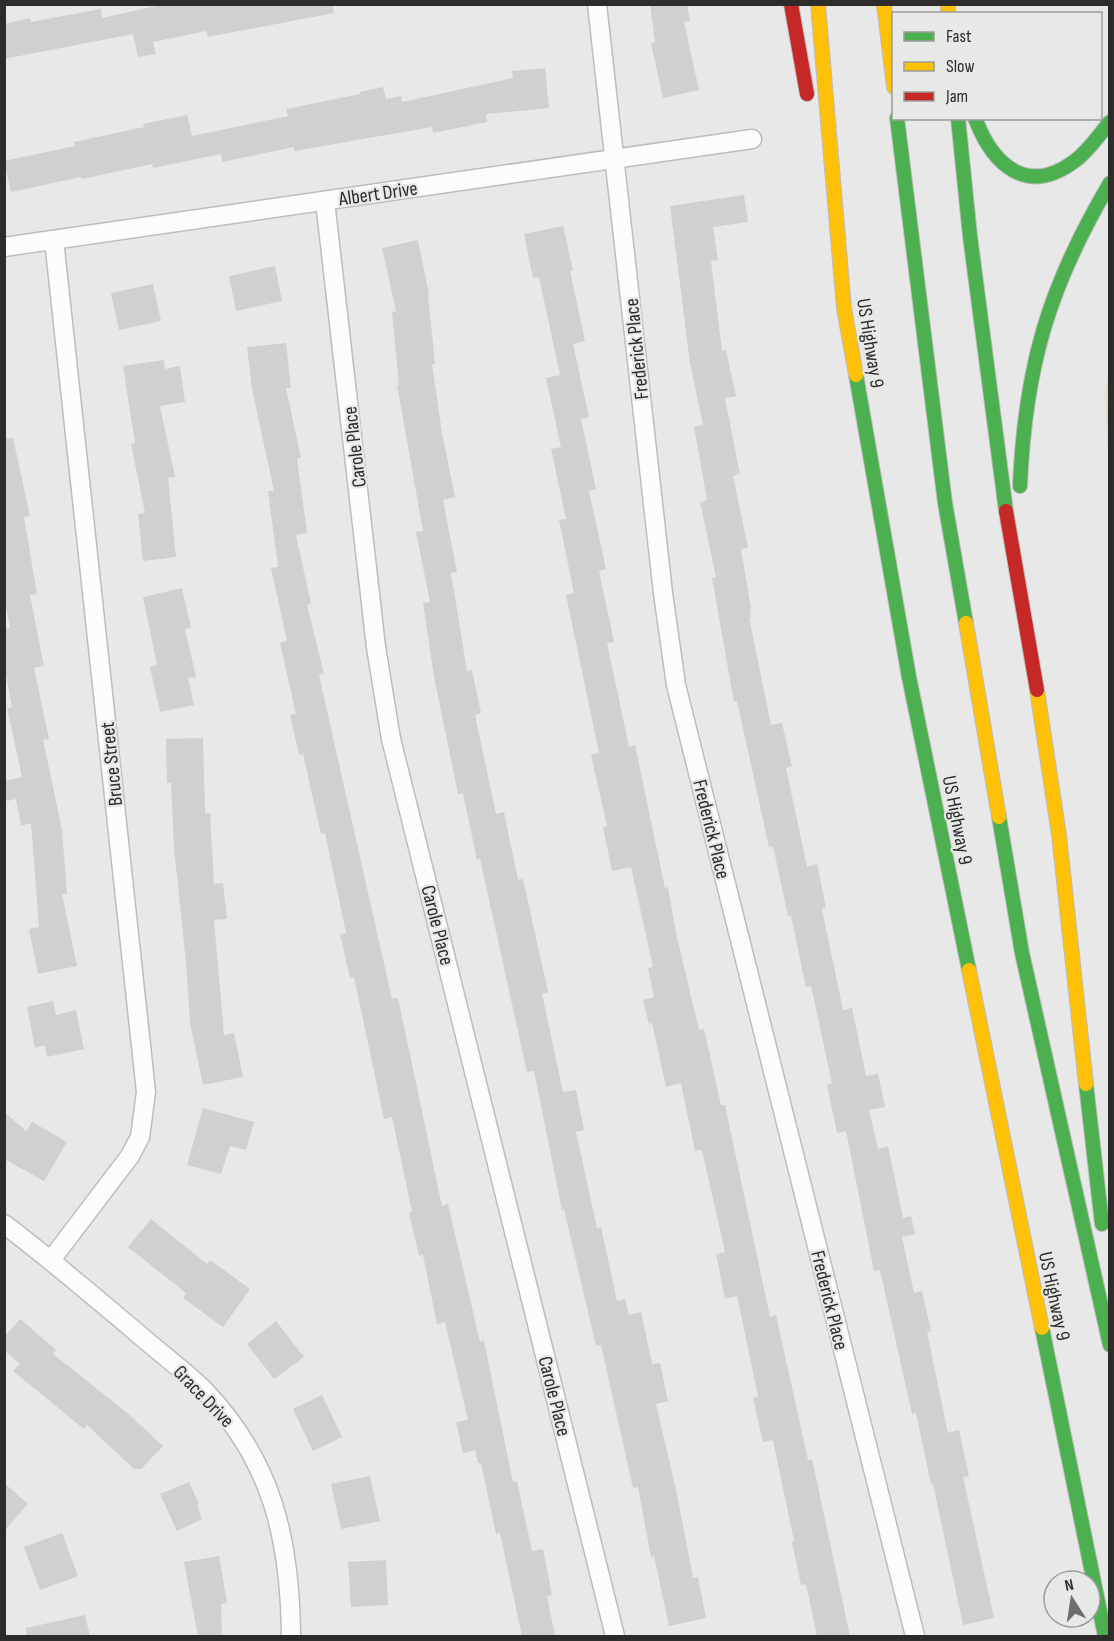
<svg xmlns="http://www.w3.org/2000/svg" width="1114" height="1641" viewBox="0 0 1114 1641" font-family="'Sofia Sans Condensed',sans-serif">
<rect width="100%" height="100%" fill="#e7e8e7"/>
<polygon fill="#eadcc0" points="1109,374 1109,476 1105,390"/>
<g fill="#cfd0cf">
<polygon points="165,4 333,4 334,13 208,37 206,31 153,42 156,54 138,57 133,34 4,59 4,24 30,18 31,22 101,9 102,18"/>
<polygon points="650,4 687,4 690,21 684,22 699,90 663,98 651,43 655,42"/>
<polygon points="545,68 549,108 486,114 487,122 433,133 432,127 294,151 294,147 222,162 221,154 153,168 152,164 82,179 81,177 11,192 4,161 75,146 74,142 144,127 143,124 187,115 192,136 288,116 286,109 360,94 360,92 383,87 386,99 401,96 402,102 513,78 512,71"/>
<polygon points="744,195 748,222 713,227 718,260 711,261 722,351 726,350 736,396 725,398 740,474 733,476 748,548 741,549 751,608 750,609 751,617 749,617 771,725 782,723 792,766 786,768 807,867 817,864 826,908 822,909 843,1010 852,1008 866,1076 878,1074 885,1107 869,1110 878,1149 888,1146 903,1218 911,1216 915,1234 902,1237 914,1293 922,1291 931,1331 927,1332 948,1433 959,1430 969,1476 963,1477 994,1618 963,1625 933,1484 931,1484 916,1413 912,1414 880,1270 874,1271 846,1131 837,1133 827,1085 832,1083 811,986 806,987 791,916 788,916 773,846 769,847 737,701 734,702 712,578 716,577 700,502 707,500 694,427 703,425 690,363 670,206"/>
<polygon points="563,226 573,270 570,271 585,341 573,344 589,417 581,419 596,489 589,491 606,569 599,571 614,642 607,643 629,747 635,745 665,888 668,887 676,933 699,1030 704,1029 721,1105 725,1105 770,1317 776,1315 808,1460 812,1459 850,1636 817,1636 806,1584 801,1585 792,1542 794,1541 773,1440 763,1442 753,1398 758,1396 737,1296 725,1299 716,1254 725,1252 702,1150 695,1151 681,1083 666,1087 652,1023 649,1024 643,1000 654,997 648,968 653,967 631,867 612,871 603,827 607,826 591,755 599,753 566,595 574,593 559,520 566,519 551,449 561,447 546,378 560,375 539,277 533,278 524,234"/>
<polygon points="418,240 429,294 428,295 435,364 432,364 442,433 455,497 443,500 457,572 451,573 467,671 472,670 481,713 475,715 496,814 504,812 518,880 523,879 548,992 542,994 563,1092 576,1090 584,1130 576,1132 597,1228 601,1227 617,1301 625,1299 629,1315 641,1312 652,1364 660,1363 668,1401 656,1404 677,1494 693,1578 698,1577 706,1618 669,1626 654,1556 651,1557 638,1487 633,1488 601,1345 596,1346 564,1209 562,1210 534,1071 527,1072 480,859 477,860 463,793 458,794 434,677 423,603 430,602 416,532 423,531 397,385 399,385 392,312 396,311 382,248"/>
<polygon points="275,266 282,301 236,311 229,276"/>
<polygon points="153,284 161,321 119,330 111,293"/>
<polygon points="286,343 291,388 286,388 301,458 297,458 307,533 296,535 311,604 307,605 324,674 319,675 392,999 398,998 442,1206 448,1204 480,1342 484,1341 513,1482 517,1481 532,1551 543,1549 552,1595 547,1596 555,1636 522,1636 500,1533 496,1534 481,1463 478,1463 475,1450 463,1453 456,1422 468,1420 445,1322 437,1324 423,1255 419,1256 409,1213 412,1212 392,1117 384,1119 354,977 350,978 340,934 346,933 325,833 321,834 303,754 299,755 290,715 296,714 280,643 287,641 271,568 278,567 268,491 274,491 252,389 247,347"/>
<polygon points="164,360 165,369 180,366 185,402 160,406 175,477 168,478 176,557 143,561 138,514 145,513 131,444 135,443 123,366"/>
<polygon points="13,438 30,516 24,517 37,594 30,595 44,666 34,668 49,739 43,740 62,830 67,894 62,894 77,966 38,974 29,929 39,927 31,823 21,826 16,799 7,801 4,787 4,781 22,777 7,708 12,707 4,664 4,629 10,628 4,595 4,439"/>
<polygon points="182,588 191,628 185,629 196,677 188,678 194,705 160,712 150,667 157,665 143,597"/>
<polygon points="203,738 205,813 210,813 214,884 223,883 227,919 214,920 224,1035 234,1033 243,1077 203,1085 190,1023 186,962 174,848 171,782 167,783 166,739"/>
<polygon points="53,1001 56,1015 76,1010 84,1049 47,1057 45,1045 35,1048 27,1007"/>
<polygon points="203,1108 254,1122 246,1150 230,1146 221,1174 187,1165"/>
<polygon points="4,1112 26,1131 32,1122 67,1142 44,1181 4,1159"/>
<polygon points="151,1219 207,1264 210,1260 250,1289 223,1327 183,1298 186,1293 128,1247"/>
<polygon points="20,1319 56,1350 53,1354 126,1412 163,1446 141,1469 134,1469 87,1425 84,1429 13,1371 20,1364 4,1350 4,1337"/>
<polygon points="276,1321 304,1357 274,1379 247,1344"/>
<polygon points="322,1395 342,1437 313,1451 293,1409"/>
<polygon points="370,1476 380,1521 341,1529 331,1484"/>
<polygon points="189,1482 199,1504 197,1505 202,1519 177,1531 160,1494"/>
<polygon points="4,1483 28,1504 4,1531"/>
<polygon points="62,1533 78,1576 40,1590 24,1547"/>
<polygon points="219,1556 227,1603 221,1604 222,1636 198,1636 184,1562"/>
<polygon points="386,1560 388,1605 351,1607 348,1562"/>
<polygon points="85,1615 90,1636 26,1636 26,1628"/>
</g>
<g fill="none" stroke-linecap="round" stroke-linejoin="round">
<defs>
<g id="street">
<polyline points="597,4 663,593 676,685 915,1636"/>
<polyline points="325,201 376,647 391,739 615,1636"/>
<polyline points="4,247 752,139"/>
<path d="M4 1224C49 1258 92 1295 135 1331 157 1351 183 1369 204 1390 273 1462 290 1540 291 1636"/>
<polyline points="51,1260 130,1156 140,1137 146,1092 54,240"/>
</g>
<g id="fast">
<polyline points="897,118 945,503 966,623"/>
<polyline points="958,118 970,236 1006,511"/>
<path d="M975 118C993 166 1028 197 1076 160 1089 150 1099 135 1110 122"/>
<polyline points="856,375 909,677 969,970"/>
<path d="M1020 486C1025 366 1049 286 1110 183"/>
<polyline points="999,817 1022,953 1110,1345"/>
<polyline points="1086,1084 1102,1224"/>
<polyline points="1042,1328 1105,1636"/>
</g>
<g id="slow">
<polyline points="818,4 844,308 856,375"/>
<polyline points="884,4 894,87"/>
<polyline points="948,4 948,14"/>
<polyline points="966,623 999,817"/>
<polyline points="1037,690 1059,835 1086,1084"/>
<polyline points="969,970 1042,1328"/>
</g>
<g id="jam">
<polyline points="791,4 807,94"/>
<polyline points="1006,511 1037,690"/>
</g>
</defs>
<use href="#street" stroke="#bcbdbc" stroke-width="21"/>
<use href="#fast" stroke="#bcbdbc" stroke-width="16"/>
<use href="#slow" stroke="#bcbdbc" stroke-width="16"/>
<use href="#jam" stroke="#bcbdbc" stroke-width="16"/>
<use href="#street" stroke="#fbfcfb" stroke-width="18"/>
<use href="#fast" stroke="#4caf50" stroke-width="14"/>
<use href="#slow" stroke="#ffc107" stroke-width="14"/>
<use href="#jam" stroke="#c62828" stroke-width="14"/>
</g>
<g text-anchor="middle" stroke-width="4.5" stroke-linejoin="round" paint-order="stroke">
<g font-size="20" fill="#2c2c2b" stroke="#e7e9e6">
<text transform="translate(378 193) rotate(-8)" y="7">Albert Drive</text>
<text transform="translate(871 343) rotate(81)" y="7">US Highway 9</text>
<text transform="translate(636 349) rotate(-96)" y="7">Frederick Place</text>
<text transform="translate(354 447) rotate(-97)" y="7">Carole Place</text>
<text transform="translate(111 764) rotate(-96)" y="7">Bruce Street</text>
<text transform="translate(958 820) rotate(79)" y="7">US Highway 9</text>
<text transform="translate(712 829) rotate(76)" y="7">Frederick Place</text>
<text transform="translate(438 925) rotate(76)" y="7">Carole Place</text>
<text transform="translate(1055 1296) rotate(78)" y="7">US Highway 9</text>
<text transform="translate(830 1300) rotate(76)" y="7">Frederick Place</text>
<text transform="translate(204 1396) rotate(46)" y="7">Grace Drive</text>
<text transform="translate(555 1396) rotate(76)" y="7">Carole Place</text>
</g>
</g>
<rect width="1114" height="1641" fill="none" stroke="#2c2c2b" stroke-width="12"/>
<rect x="892" y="12" width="210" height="108" fill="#e7e9e6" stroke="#9c9d9b" stroke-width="1.5"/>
<rect x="904" y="32" width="30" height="9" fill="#4caf50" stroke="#9c9d9b" stroke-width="1.5"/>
<text x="946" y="42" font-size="18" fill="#2c2c2b">Fast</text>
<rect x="904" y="62" width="30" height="9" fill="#ffc107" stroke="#9c9d9b" stroke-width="1.5"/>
<text x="946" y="72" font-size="18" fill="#2c2c2b">Slow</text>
<rect x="904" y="92" width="30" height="9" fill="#c62828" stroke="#9c9d9b" stroke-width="1.5"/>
<text x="946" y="102" font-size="18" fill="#2c2c2b">Jam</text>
<g transform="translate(1072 1599) rotate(348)"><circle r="28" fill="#e7e9e6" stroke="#9c9d9b" stroke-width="1.5"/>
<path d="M0-4.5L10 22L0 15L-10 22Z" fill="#6d6e6d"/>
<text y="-9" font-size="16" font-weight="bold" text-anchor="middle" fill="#2c2c2b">N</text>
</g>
</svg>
